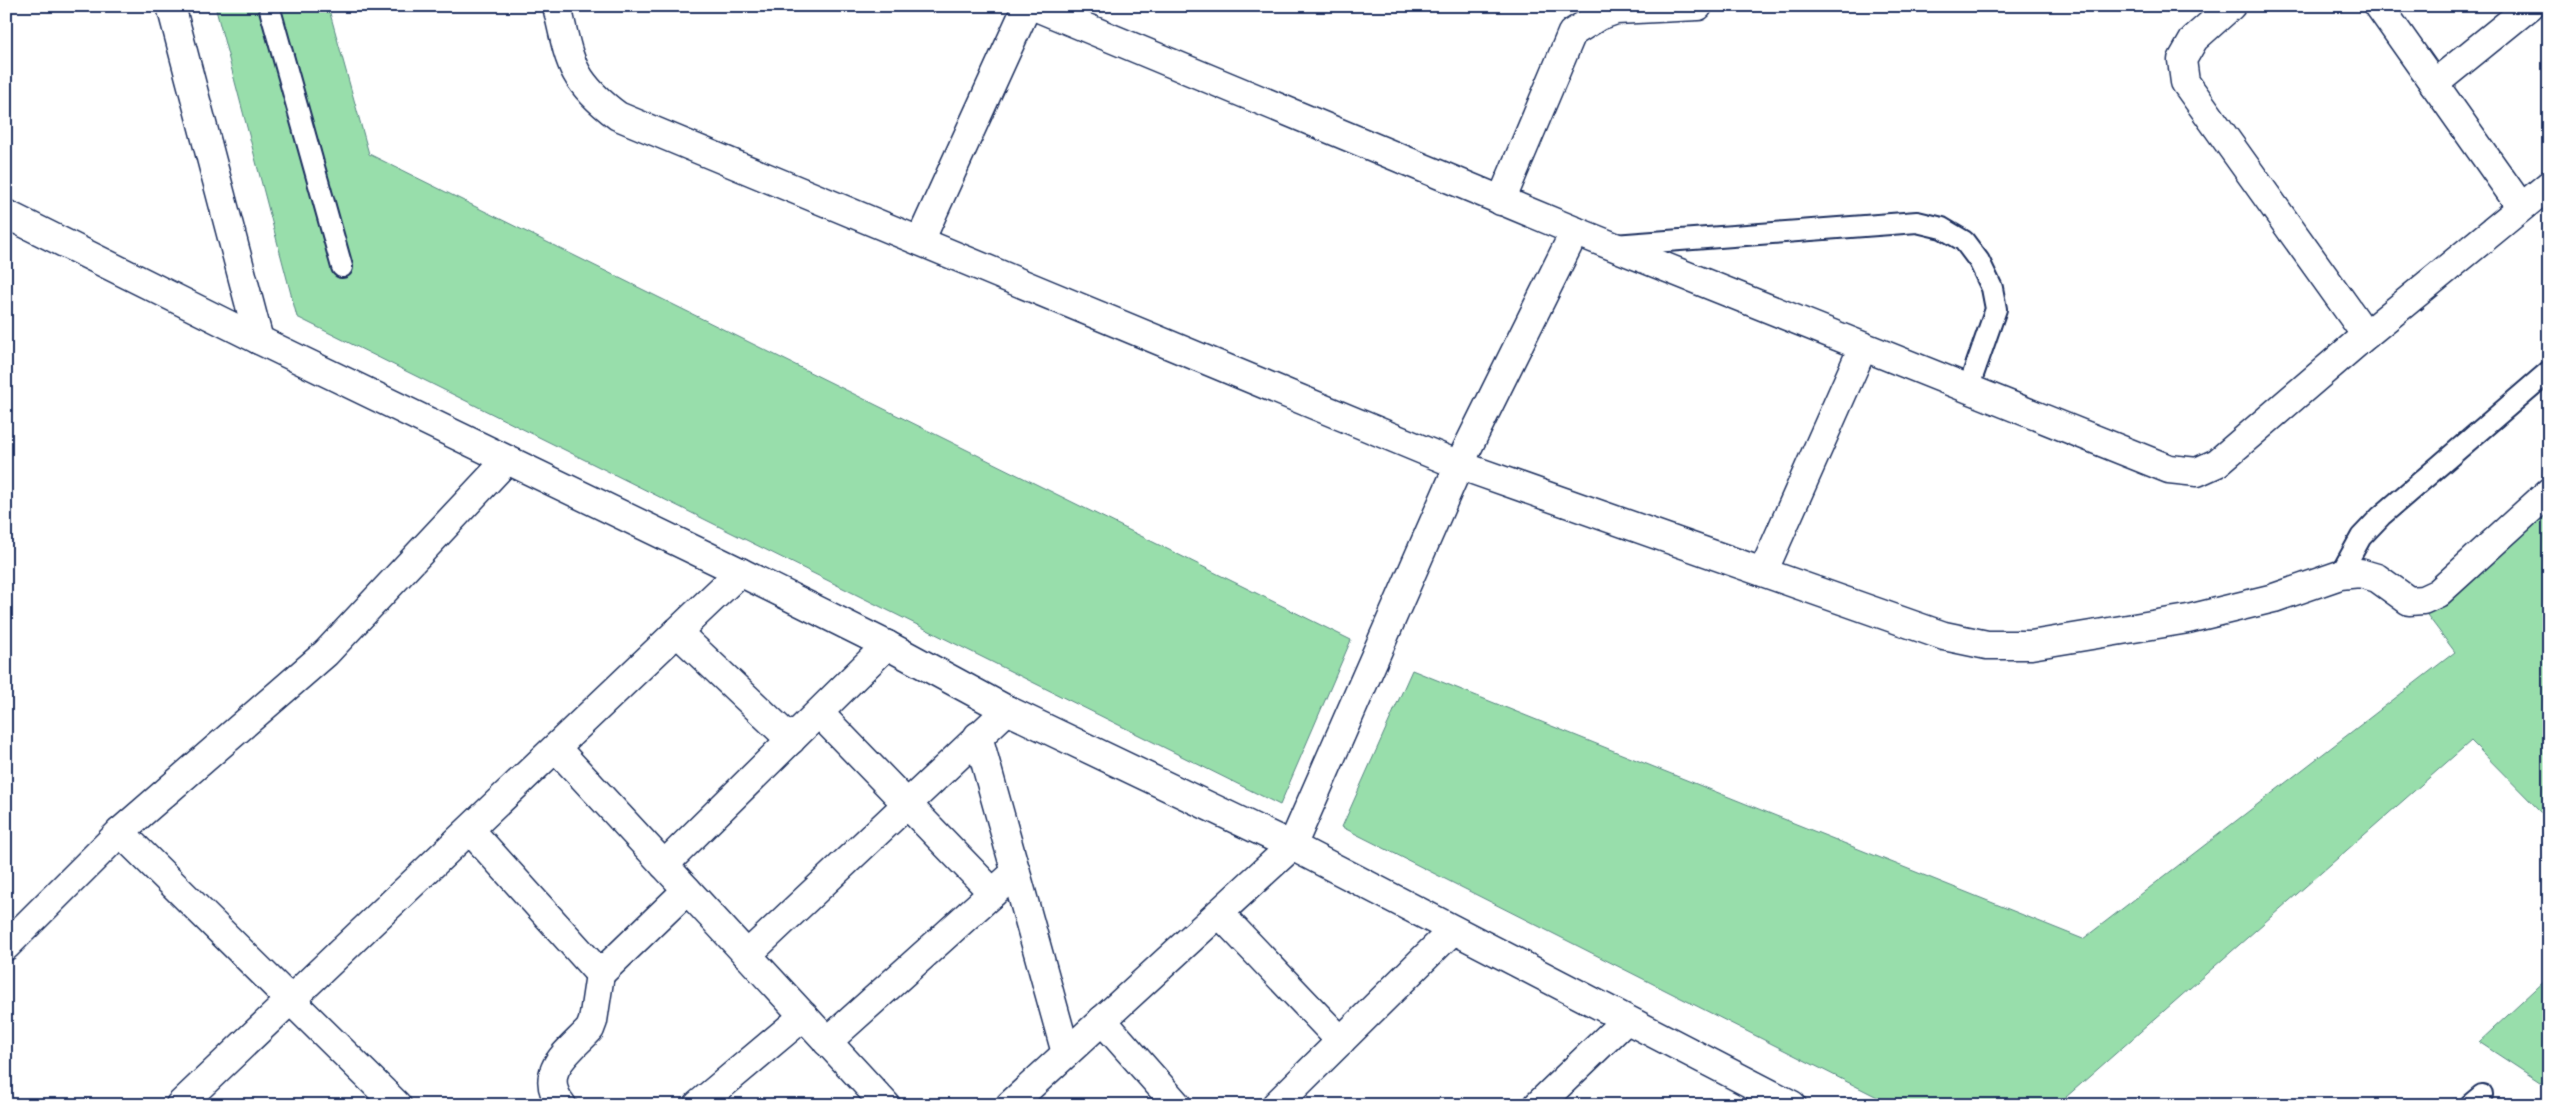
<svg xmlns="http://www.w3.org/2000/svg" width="2555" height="1111" viewBox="0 0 2555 1111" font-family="'Comic Neue',sans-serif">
<rect width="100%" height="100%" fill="#fff"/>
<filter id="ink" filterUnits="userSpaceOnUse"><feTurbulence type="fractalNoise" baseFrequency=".02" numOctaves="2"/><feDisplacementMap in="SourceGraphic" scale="10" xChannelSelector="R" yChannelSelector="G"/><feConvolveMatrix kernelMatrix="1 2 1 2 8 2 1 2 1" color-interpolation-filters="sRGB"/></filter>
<g filter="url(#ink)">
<g fill="#98deab" stroke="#5a8684">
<polygon points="215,6 328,6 369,154 1351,640 1280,805 297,317"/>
<polygon points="2549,485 2549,820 2471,741 2057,1105 1893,1105 1342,827 1412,670 2083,939 2455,652 2412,595"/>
<polygon points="2549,977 2549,1088 2479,1042"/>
</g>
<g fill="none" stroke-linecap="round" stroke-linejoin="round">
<defs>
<g id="service">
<polyline points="269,6 342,267"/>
<polyline points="1614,245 1917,222 1942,228 1964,241 1979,261 1992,288 1996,309 1968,389"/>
<polyline points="2340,575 2361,537 2381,516 2549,371"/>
<polyline points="2470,1105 2482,1095"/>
</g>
<g id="minor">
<path d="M557 6C570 62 570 80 618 116L1459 465 1944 636 1987 645H2031L2188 619 2274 598 2340 575 2360 573 2377 578 2409 601 2423 600 2438 593 2549 492"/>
<polyline points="1034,6 1575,231 2169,469 2197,472 2217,463 2366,335 2549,185"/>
<polyline points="2231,6 2194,39 2182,60 2185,82 2366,335"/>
<polyline points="2379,6 2521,207"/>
<polyline points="2434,84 2530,6"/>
<polyline points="1501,201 1572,33 1599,16 1616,10 1698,6"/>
<polyline points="920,241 1027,6"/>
<polyline points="1763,572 1863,347"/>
<polyline points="677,632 791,740"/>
<polyline points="819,713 993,893"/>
<polyline points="978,736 1066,1053"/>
<polyline points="556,748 886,1105"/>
<polyline points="470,830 600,974 687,890"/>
<polyline points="120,832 397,1105"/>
<polyline points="664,865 887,645"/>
<polyline points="1219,913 1341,1041"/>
<polyline points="6,946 120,832 326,653 507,460"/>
<polyline points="747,955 1007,710"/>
<polyline points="1102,1020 1177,1105"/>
<polyline points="827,1042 1016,872"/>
<polyline points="180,1105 740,572"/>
<path d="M562 1105C536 1072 569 1052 590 1029L593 1021 600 974"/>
<polyline points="698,1105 804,1016"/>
<polyline points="1010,1105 1292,846 1459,465 1575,231"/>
<polyline points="1276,1105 1453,930"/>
<polyline points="1538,1105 1626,1020"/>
</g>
<g id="tertiary">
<polyline points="171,6 259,340"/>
<polyline points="6,214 259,340 740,572 887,645 1007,710 1292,846 1792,1105"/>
</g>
</defs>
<use href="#service" stroke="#1b2f5e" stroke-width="24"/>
<use href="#minor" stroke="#1b2f5e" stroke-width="31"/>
<use href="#tertiary" stroke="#1b2f5e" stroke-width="31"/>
<use href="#service" stroke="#fff" stroke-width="20"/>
<use href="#minor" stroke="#fff" stroke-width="28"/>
<use href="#tertiary" stroke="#fff" stroke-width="28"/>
</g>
</g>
<rect width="2555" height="1111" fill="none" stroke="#fff" stroke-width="25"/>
<rect x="12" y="12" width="2530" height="1086" fill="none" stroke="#1b2f5e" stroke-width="2" filter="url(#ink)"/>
</svg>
